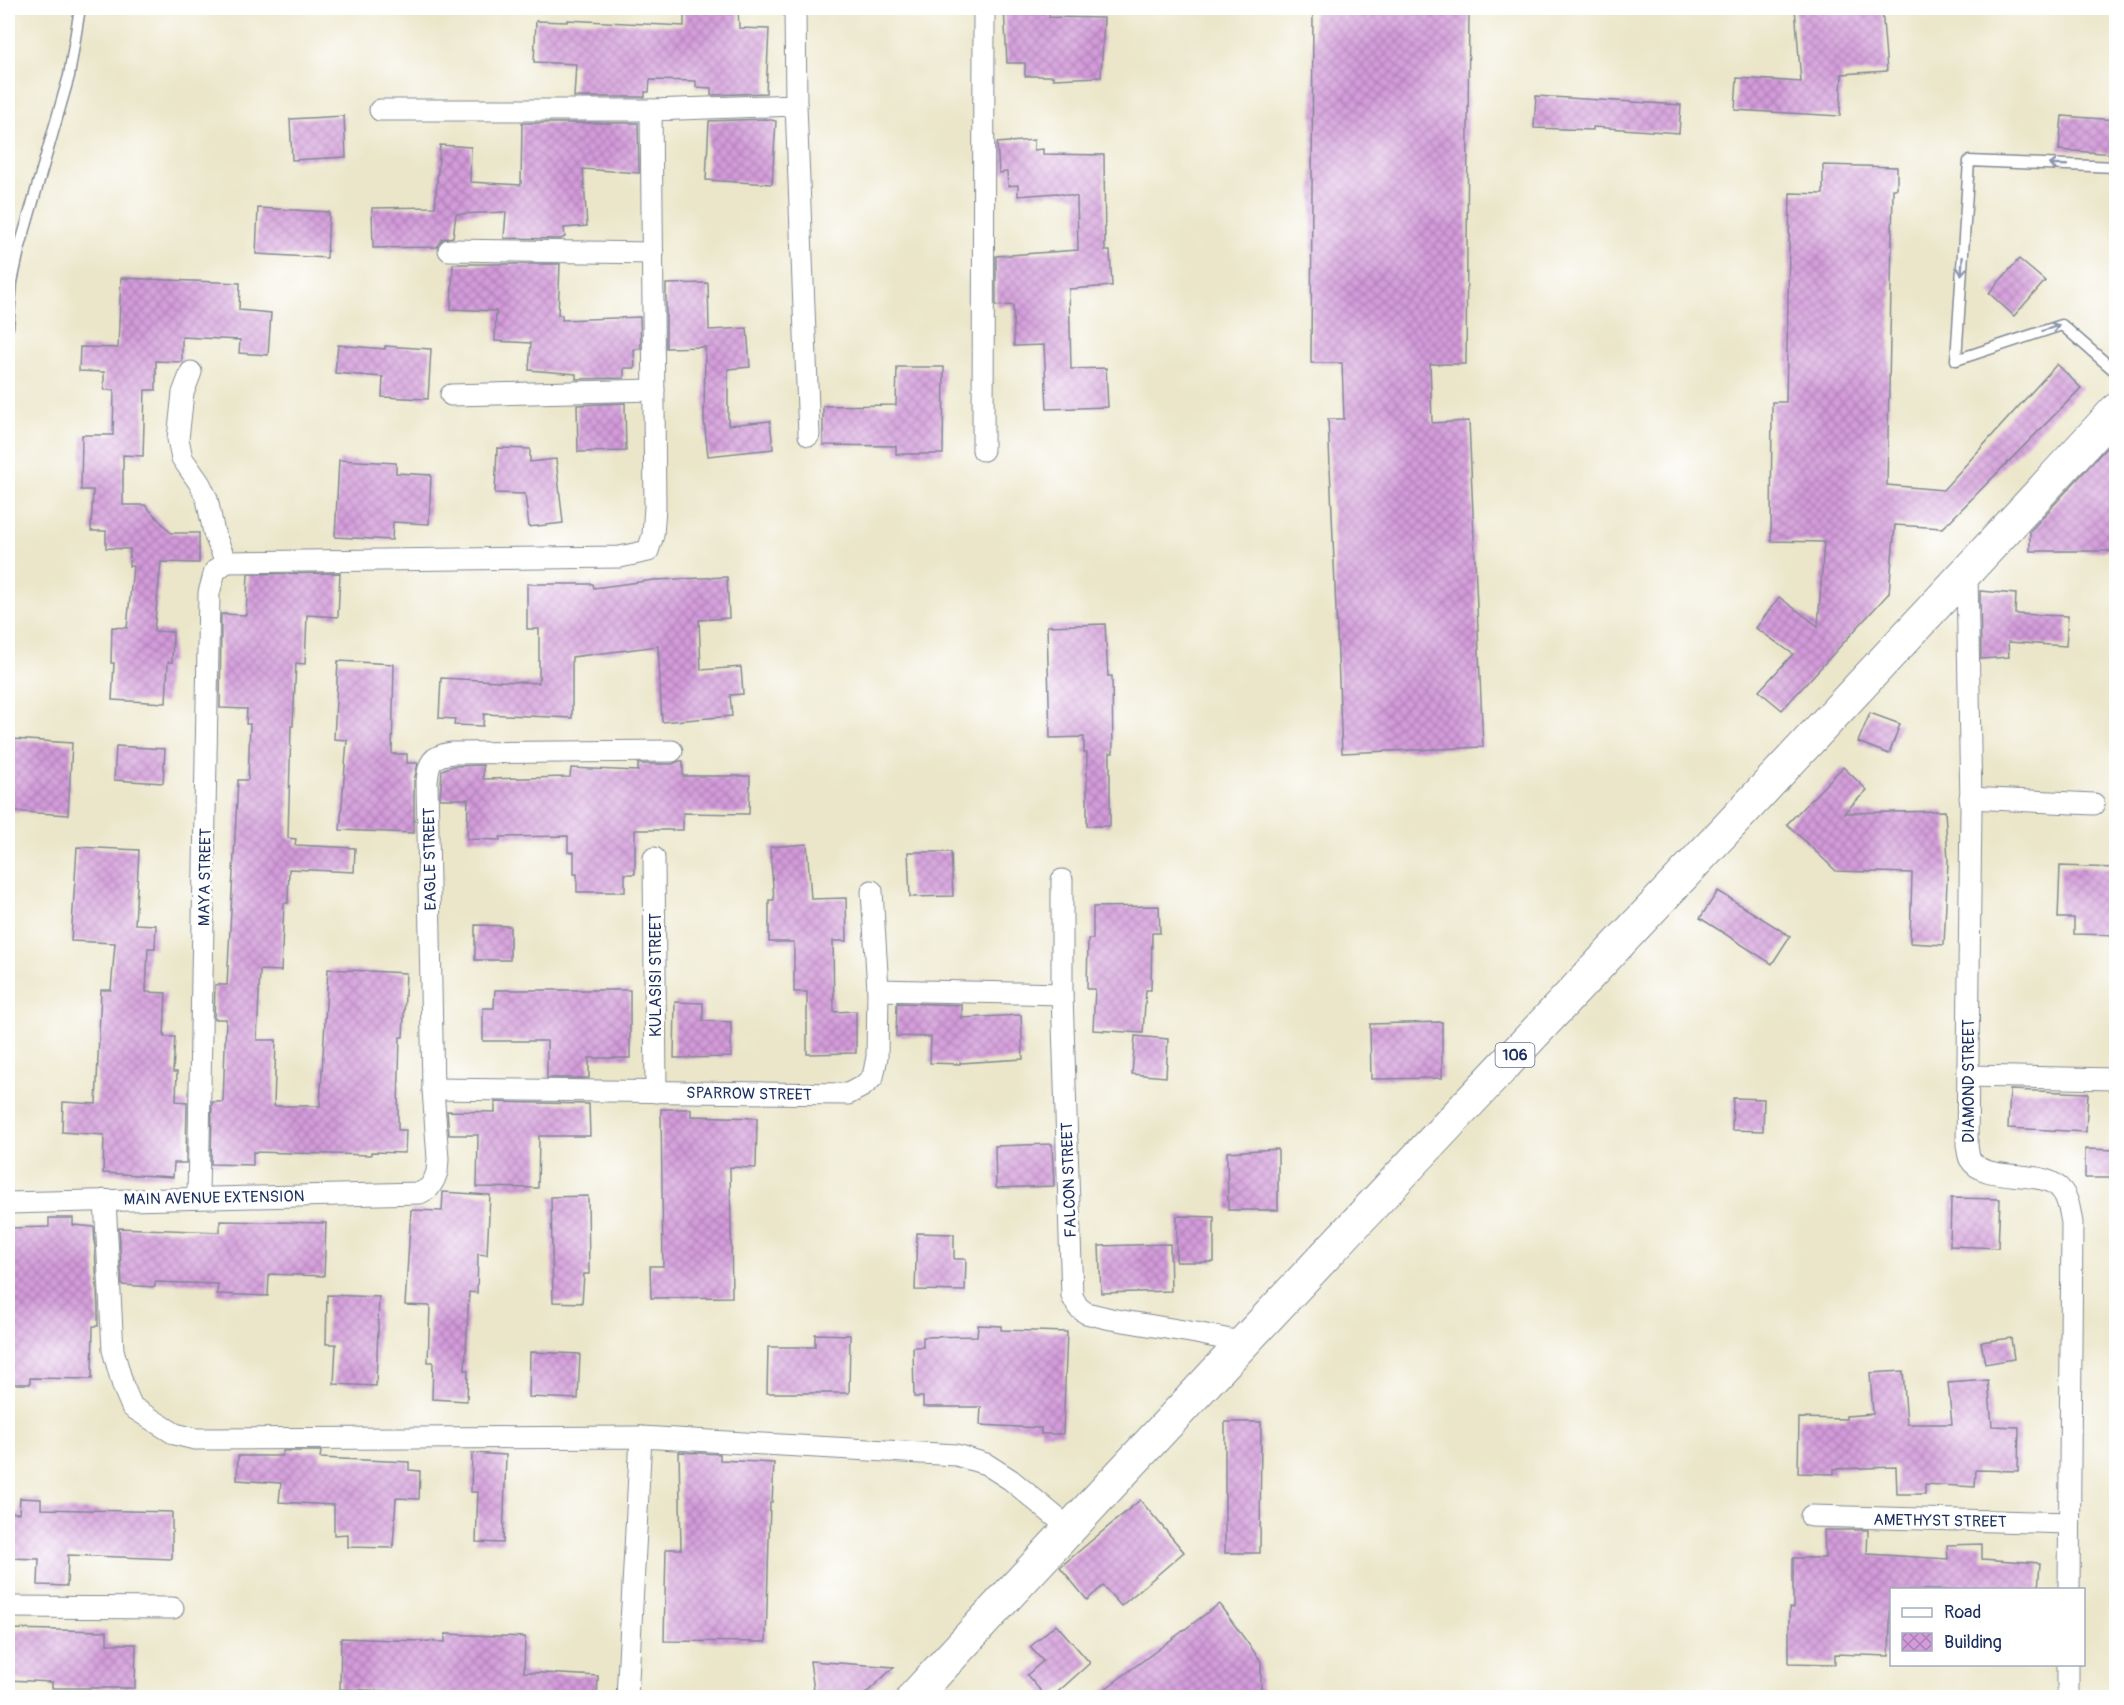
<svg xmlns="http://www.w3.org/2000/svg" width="2124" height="1705" viewBox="0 0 2124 1705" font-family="Pangolin,sans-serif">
<defs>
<pattern id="building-cross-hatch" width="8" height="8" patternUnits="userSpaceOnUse" patternTransform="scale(1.5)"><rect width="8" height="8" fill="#d49bda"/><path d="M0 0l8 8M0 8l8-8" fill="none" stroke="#ab7fb4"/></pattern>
</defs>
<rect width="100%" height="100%" fill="#fff"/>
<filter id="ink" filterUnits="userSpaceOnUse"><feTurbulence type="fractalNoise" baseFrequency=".0167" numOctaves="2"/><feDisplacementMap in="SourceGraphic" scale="12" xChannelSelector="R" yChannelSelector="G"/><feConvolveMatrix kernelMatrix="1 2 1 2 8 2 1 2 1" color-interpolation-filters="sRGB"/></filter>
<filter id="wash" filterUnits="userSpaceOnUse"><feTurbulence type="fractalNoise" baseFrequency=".008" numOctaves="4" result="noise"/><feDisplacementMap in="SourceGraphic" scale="24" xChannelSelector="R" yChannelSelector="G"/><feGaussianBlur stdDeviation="1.35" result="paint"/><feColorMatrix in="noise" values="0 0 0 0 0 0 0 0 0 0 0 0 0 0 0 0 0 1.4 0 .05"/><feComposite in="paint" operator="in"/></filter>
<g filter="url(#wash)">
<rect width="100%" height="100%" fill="#ebe6c9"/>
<g id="blocks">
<g fill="url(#building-cross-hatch)">
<polygon points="684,8 738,8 739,28 769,29 766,93 711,95 711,88 696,87 696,81 650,80 649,92 645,92 645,97 574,97 576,64 534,62 536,21 567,22 567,20 684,26"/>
<polygon points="1004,8 1049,8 1049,17 1104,18 1101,77 1053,79 1053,76 1025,76 1025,63 1007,63"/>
<polygon points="1313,8 1469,8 1466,364 1430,364 1432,423 1469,421 1483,747 1342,753 1328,419 1344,419 1342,363 1311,363"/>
<polygon points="1795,8 1882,8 1887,71 1842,74 1840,116 1735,110 1737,78 1801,82"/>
<polygon points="1536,96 1681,105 1679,133 1593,127 1593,130 1534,128"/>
<polygon points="344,116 346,157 292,160 290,119"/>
<polygon points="2062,116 2116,120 2116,154 2059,150"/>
<polygon points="766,119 776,121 772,184 706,180 709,121"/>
<polygon points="522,123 638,123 639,173 583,169 587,226 564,228 565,237 561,239 504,238 506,212 456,214 453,237 442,239 437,247 373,248 372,208 435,207 440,145 471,147 470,182 521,185"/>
<polygon points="1034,140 1034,150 1043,149 1043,154 1104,155 1105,251 1110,251 1112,286 1069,289 1071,369 1106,368 1108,407 1047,409 1044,345 1014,346 1013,305 996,306 996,256 1078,250 1077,197 1057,193 1018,196 1018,185 1008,186 1007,172 999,173 997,143"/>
<polygon points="1823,165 1897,167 1897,189 1893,189 1887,485 1943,490 2057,364 2081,388 1943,528 1895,525 1889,593 1782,710 1759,691 1793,654 1756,628 1779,597 1818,626 1824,542 1771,541 1772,402 1786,402 1790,193 1823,194"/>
<polygon points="258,208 329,212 327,258 256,254"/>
<polygon points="2019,259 2045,281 2014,316 1989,293"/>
<polygon points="453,264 560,264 558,315 562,315 562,320 640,317 641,349 634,349 635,368 624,368 624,378 576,379 576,374 529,370 531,343 495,341 496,311 451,309"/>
<polygon points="121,278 240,283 239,310 271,313 268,355 239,353 240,340 182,337 182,362 156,361 156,390 145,390 143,456 123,455 123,505 145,505 171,533 199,533 199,563 161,562 154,631 173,632 172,662 168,662 166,703 112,700 114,663 111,663 112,627 127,628 133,566 129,566 130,549 106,548 106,531 91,531 93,490 81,490 82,435 113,435 114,390 104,390 104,372 79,371 80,347 118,348"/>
<polygon points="708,283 709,330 747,328 750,367 728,369 728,425 770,421 773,449 708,456 704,420 705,347 666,348 666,284"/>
<polygon points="338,345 385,349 385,346 431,349 428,399 382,397 383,377 335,373"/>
<polygon points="897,367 944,367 943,454 896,454 896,446 823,445 823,406 896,405"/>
<polygon points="625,403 626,451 578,452 577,405"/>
<polygon points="2116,437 2116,551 2030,551 2030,531"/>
<polygon points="497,448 530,449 530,462 556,459 563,523 529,527 525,494 495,493"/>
<polygon points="339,460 396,463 396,473 431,475 429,524 393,522 392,540 335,537"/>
<polygon points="340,573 338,617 307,615 305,664 296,663 293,726 291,726 288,838 296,839 295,845 355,848 354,872 289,869 288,903 284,903 281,971 260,970 257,1040 276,1040 274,1106 320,1106 328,969 406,973 403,1037 400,1037 398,1108 398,1130 406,1130 405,1153 371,1152 371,1155 253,1152 253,1165 211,1164 212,1102 223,1102 226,1019 214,1019 215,985 227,985 238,780 248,780 250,724 246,724 247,709 220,708 221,614 246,615 248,574"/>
<polygon points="727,577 729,618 699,620 701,670 741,667 743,694 730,695 732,716 662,722 658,646 572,657 572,718 484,714 483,726 454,725 455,719 439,718 441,678 539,683 539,629 527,629 527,584 593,584 594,588 654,580"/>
<polygon points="1980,591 2016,594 2015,614 2068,616 2066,646 2008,642 2009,657 1981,659"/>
<polygon points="1105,624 1108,676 1112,676 1113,753 1110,753 1110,826 1087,826 1087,753 1084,753 1084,737 1050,738 1047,626"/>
<polygon points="338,661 394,664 392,754 407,754 407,763 418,763 414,781 414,833 340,830 347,740 334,739"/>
<polygon points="1870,713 1900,724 1889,754 1858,742"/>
<polygon points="12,739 72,743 68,815 8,811"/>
<polygon points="116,746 165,749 163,783 114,780"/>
<polygon points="680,761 683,761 683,776 750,776 749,814 683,813 683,830 635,830 635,874 625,874 625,892 577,892 577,874 574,874 574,852 568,852 568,836 500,837 500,840 467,839 468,799 440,799 442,770 453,766 483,765 483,779 570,777 571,768 638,771 638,764 672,764"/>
<polygon points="1843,767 1867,790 1844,813 1945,811 1948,861 1944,945 1910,943 1912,873 1836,871 1787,824"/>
<polygon points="807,844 811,899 846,898 847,941 833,941 834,1012 856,1011 856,1053 807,1054 807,992 794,992 794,942 769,942 769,900 774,900 770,847"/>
<polygon points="77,847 139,850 135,924 156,925 155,948 148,948 146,992 166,993 164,1037 175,1037 173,1072 177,1072 176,1101 187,1102 186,1163 174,1163 173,1177 103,1173 104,1135 62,1132 63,1102 96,1104 101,990 111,990 115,943 71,941"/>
<polygon points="908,852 951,852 953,896 910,897"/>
<polygon points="2060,866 2116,868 2116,935 2074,934 2074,918 2058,918"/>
<polygon points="1718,891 1790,936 1772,964 1700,918"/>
<polygon points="1159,906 1160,933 1152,933 1151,990 1146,990 1143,1033 1093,1030 1095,989 1087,989 1088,939 1093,939 1093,907"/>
<polygon points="475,925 510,926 510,960 475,960"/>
<polygon points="495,990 630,990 630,1058 589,1058 589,1078 547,1078 547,1041 483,1041 483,1008 494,1008"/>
<polygon points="675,1002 703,1003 703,1021 731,1022 731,1057 674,1058"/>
<polygon points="897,1003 962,1005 962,1018 1021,1015 1023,1059 960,1063 960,1064 930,1063 931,1037 896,1036"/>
<polygon points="1442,1022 1442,1078 1371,1079 1370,1024"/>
<polygon points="1135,1036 1168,1039 1166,1077 1132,1074"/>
<polygon points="2010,1090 2088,1093 2086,1132 2008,1128"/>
<polygon points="1733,1098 1764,1099 1763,1131 1732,1130"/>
<polygon points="495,1102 589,1104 590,1136 539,1136 538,1188 477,1187 478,1135 449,1135 447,1111 495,1112"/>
<polygon points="661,1109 691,1109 691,1116 757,1118 756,1168 730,1167 732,1297 651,1298 650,1266 663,1266"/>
<polygon points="1052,1144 1054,1186 996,1188 995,1146"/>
<polygon points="1278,1149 1278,1210 1228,1210 1227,1152"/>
<polygon points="2085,1149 2116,1150 2116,1178 2085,1178"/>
<polygon points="443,1192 490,1195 487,1255 478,1254 477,1293 469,1292 465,1370 468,1370 467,1401 432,1399 433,1362 428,1362 430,1306 405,1305 411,1210 442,1211"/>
<polygon points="588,1196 589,1274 584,1274 582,1303 553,1302 551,1197"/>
<polygon points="1951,1198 2000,1199 1998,1248 1950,1246"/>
<polygon points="1177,1216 1214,1217 1214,1262 1176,1262"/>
<polygon points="49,1218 73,1218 73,1225 94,1227 98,1311 98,1326 93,1326 92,1379 30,1378 30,1384 8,1384 8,1228 49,1227"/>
<polygon points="220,1221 326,1223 324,1276 269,1274 268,1296 217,1294 218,1284 155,1282 155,1287 122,1285 119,1228 220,1232"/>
<polygon points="917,1233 954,1234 954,1259 966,1259 965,1291 915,1290"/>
<polygon points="1170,1244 1171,1291 1101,1293 1099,1246"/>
<polygon points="327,1295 379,1297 376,1386 334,1384 336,1344 326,1344"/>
<polygon points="978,1325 1001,1326 1001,1330 1067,1332 1063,1434 1041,1434 1041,1428 980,1425 981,1407 923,1407 923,1397 914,1397 913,1347 923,1347 923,1337 977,1336"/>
<polygon points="815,1334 850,1335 849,1393 767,1393 768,1347 815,1347"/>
<polygon points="2011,1338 2014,1359 1985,1364 1981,1342"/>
<polygon points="530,1352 580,1354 578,1399 529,1397"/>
<polygon points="1903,1371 1907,1424 1952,1424 1948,1383 1988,1380 1992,1426 2019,1427 2018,1471 1976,1470 1975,1487 1925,1484 1925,1494 1897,1494 1896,1467 1834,1469 1834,1474 1798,1473 1799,1418 1846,1419 1846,1416 1873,1414 1870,1373"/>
<polygon points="1225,1422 1261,1422 1260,1553 1225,1553"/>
<polygon points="283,1451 321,1451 320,1458 409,1462 409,1470 420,1471 419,1499 396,1498 393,1548 348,1547 348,1534 334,1535 334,1505 279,1502 281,1483 237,1480 238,1456 282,1456"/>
<polygon points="679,1452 720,1454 720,1460 774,1463 772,1502 770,1502 766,1642 664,1641 666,1549 681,1549"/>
<polygon points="472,1453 506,1455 503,1543 476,1542 478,1492 471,1492"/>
<polygon points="20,1498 41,1499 41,1509 172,1512 172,1559 68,1555 67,1586 38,1585 39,1559 8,1558 8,1512 19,1513"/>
<polygon points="1140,1500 1184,1552 1121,1606 1103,1586 1087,1600 1060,1567"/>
<polygon points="1824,1530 1868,1530 1867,1554 1948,1559 1947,1545 1982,1544 1982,1559 2040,1563 2038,1590 1891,1590 1889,1656 1835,1654 1835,1664 1789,1663 1789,1608 1793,1608 1793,1558 1825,1558"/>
<polygon points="1219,1604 1261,1661 1261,1698 1093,1698"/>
<polygon points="1056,1624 1090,1663 1051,1698 1047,1698 1027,1675 1043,1661 1030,1647"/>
<polygon points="8,1629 107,1631 107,1644 136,1644 135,1688 52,1688 52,1682 8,1680"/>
<polygon points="445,1634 525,1637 524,1672 598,1676 597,1698 392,1698 392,1691 340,1689 341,1638 445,1642"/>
<polygon points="810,1661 894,1667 861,1698 815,1698"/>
</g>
</g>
</g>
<g filter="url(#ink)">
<use href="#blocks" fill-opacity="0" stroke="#838a94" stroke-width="1.5"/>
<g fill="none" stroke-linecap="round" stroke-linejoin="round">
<defs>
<g id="lane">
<polyline points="2116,167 1969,161 1956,360 2062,325 2116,372"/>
<polyline points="8,327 12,282 19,250 69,76 80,8"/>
</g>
<g id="street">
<polyline points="796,105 809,435"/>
<polyline points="380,110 651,110 796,105 795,8"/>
<polyline points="449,250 653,253"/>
<polyline points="191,372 183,393 178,439 182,458 200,484 207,499 214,533 226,562"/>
<polyline points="451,395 654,390"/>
<polyline points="983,450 984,8"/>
<polyline points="226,562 620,557 648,551 653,535 655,507 651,110"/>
<path d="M1967 574 1971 806 1967 1145C1968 1149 1968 1155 1970 1159 1985 1185 2044 1166 2062 1191 2069 1200 2070 1212 2072 1223L2069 1590"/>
<polyline points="1970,798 2094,804"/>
<polyline points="654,858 656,1092"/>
<polyline points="1062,880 1062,994 1072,1296 1078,1307 1086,1313 1111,1319 1196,1333 1245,1343"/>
<polyline points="878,990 1062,994"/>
<polyline points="1968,1076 2116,1079"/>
<polyline points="433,1089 848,1094 863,1086 873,1077 877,1057 878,990 872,891"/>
<polyline points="198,1197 209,593 215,571 226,562"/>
<polyline points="105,1200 113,1350 123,1386 132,1407 175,1434 195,1439 641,1437 956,1455 986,1464 1011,1480 1069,1528"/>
<path d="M8 1203 420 1193 429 1188 434 1180 437 1172 438 1159 433 1089 427 782C429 762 431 756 452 753L672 751"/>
<polyline points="1811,1516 2069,1523"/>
<polyline points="8,1607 173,1608"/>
<polyline points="627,1698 641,1437"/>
<polyline points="2068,1698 2068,1664"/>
</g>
<path id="highway" d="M913 1698C1311 1265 1719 843 2116 410"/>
</defs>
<use href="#lane" stroke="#838a94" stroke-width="13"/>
<use href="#street" stroke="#838a94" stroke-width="23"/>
<use href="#highway" stroke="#838a94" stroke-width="35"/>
<use href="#lane" stroke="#fff" stroke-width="10"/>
<use href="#street" stroke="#fff" stroke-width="21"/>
<use href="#highway" stroke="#fff" stroke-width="33"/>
</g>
<defs><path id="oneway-shaft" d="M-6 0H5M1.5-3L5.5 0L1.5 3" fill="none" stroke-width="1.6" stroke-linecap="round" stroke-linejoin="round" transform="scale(1.5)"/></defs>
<g stroke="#8d97ae">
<use href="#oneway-shaft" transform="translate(2058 165) rotate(-178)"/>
<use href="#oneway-shaft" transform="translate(1962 266) rotate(94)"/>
<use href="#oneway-shaft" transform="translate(2051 328) rotate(-19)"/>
</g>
</g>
<g text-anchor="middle" stroke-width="6" stroke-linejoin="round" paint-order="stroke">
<rect fill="#fff" stroke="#5f6d8e" stroke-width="1.5" x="1495.5" y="1043" width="39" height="24" rx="4.5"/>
<g font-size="15" font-weight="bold" fill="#1b2f5e">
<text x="1515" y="1060">106</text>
</g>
<g font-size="16" fill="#1b2f5e" stroke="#fff">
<text transform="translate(429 859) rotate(-91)" y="6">EAGLE STREET</text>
<text transform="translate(204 877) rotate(-89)" y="6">MAYA STREET</text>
<text transform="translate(655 975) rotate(-90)" y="6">KULASISI STREET</text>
<text transform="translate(1968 1081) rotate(-90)" y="6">DIAMOND STREET</text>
<text transform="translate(749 1093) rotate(1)" y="6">SPARROW STREET</text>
<text transform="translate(1068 1180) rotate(-92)" y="6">FALCON STREET</text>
<text transform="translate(214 1197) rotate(-1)" y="6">MAIN AVENUE EXTENSION</text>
<text transform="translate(1940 1520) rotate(1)" y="6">AMETHYST STREET</text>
</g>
</g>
<rect width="2124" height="1705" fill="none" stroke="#fff" stroke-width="30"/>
<rect x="1890" y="1588" width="195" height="78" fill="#ffffff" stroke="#a4acbf" stroke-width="1.5"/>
<rect x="1902" y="1608" width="30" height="9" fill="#ffffff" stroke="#a4acbf" stroke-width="1.5"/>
<text x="1944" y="1618" font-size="18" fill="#1b2f5e">Road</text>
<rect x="1902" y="1633" width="30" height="18" fill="url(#building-cross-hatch)" stroke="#a4acbf" stroke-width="1.5"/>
<text x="1944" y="1648" font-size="18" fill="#1b2f5e">Building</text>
</svg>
